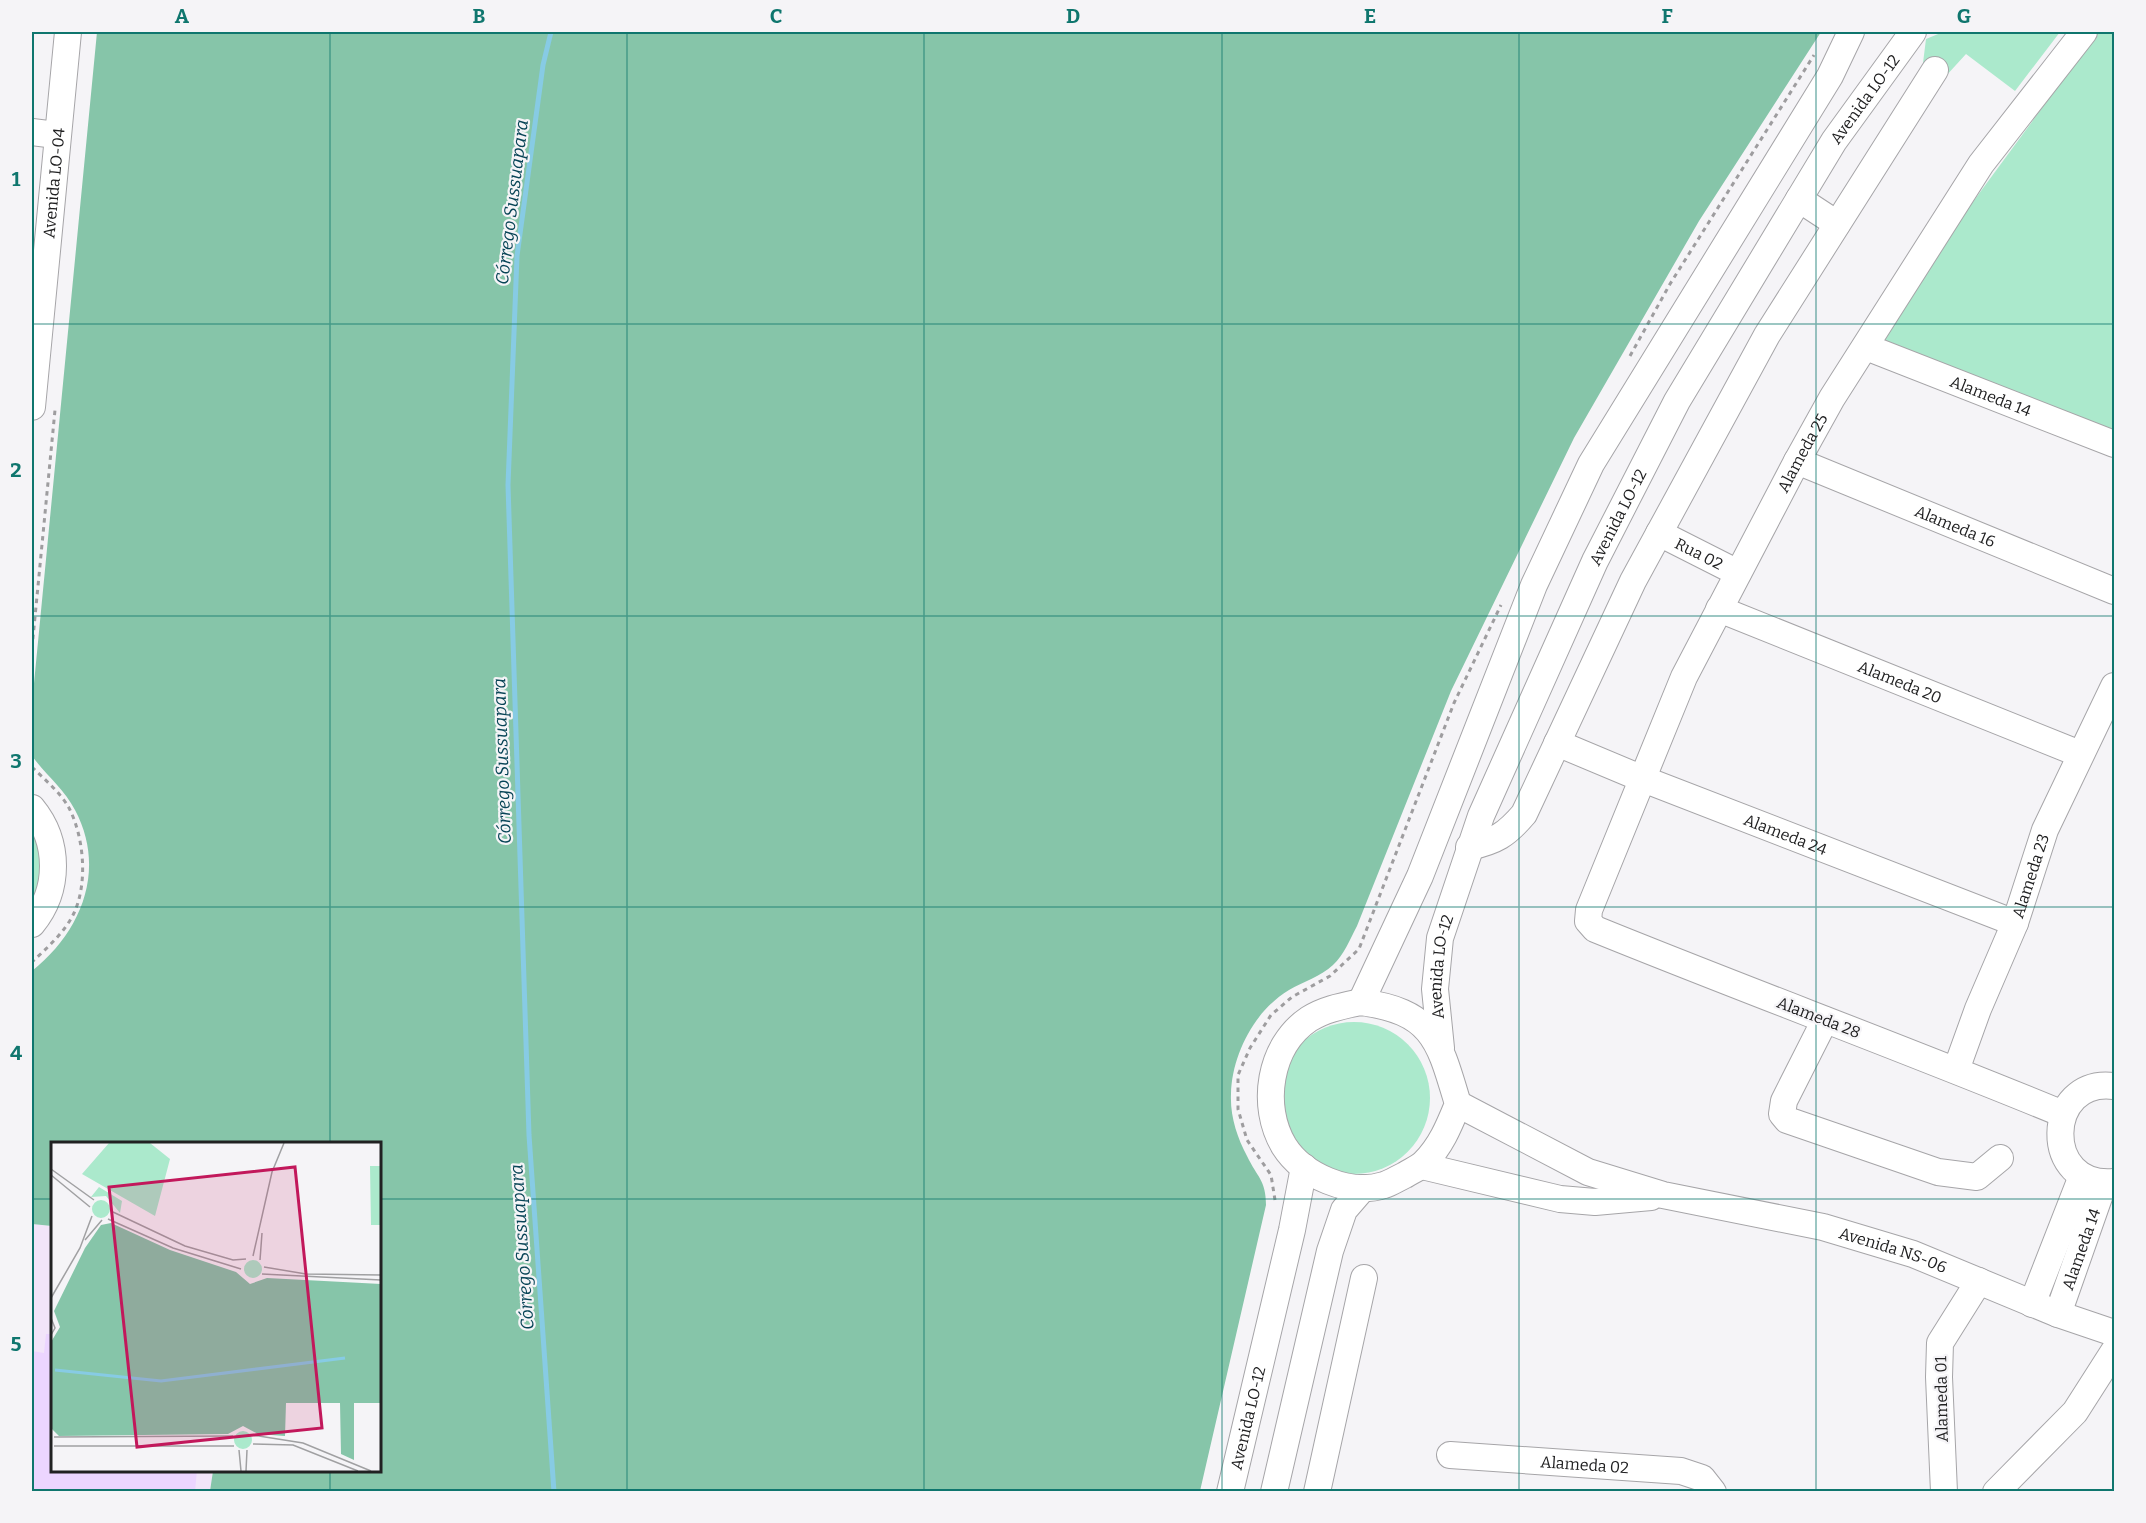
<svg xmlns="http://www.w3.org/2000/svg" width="2146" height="1523" viewBox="0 0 2146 1523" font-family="Bitter,serif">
<rect width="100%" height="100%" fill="#f5f4f7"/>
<polygon fill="#f2e5f9" points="32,1224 52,1226 52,1470 213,1471 210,1491 32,1492"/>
<g fill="#abe9cc">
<polygon points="1943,32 2060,32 2015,91 1966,54 1945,77 1923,63 1926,39"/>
<polygon points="2098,32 2114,32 2114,444 1866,347"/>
<path d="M32 827C45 857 42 876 32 905Z"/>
<circle cx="1354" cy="1098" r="76"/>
</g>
<path fill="#86c5a9" d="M97 32H1821L1699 221 1574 438 1451 691 1357 926C1350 939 1344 955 1333 965 1321 976 1303 982 1289 990 1254 1011 1232 1055 1231 1094 1230 1116 1237 1137 1247 1156 1257 1177 1266 1180 1266 1205L1200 1491H210L213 1471 380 1470V1144H52V1226L32 1224V971C81 932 107 870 75 810 64 789 46 775 32 756V704Z"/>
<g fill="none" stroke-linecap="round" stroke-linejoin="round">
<polyline stroke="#87cbe4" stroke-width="5" points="551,32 543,65 517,256 508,485 529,1135 554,1492"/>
</g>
<polygon fill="#ecd5ff" points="46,1334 52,1334 52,1470 197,1470 195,1492 32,1492 32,1351 44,1353"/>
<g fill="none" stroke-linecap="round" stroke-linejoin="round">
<defs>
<g id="minor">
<polyline points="32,132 48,134 58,130"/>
<polyline points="1799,199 1837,224"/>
<path id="s1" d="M1866 347 2114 444"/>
<path id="s2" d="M32 407 68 32"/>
<path id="s3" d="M1797 461 2114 591"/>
<path id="s4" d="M1659 533 1738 573"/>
<path id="s5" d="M1719 609 2080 754"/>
<path id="s6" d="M1557 743 1643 779 2015 923"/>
<path d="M32 808C60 842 60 890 32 924"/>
<path d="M1469 847C1496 841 1506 835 1524 814L1633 581 1767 335 1935 70"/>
<polyline points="1361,1002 1420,876 1534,585 1591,464 1830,76 1851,32"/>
<path d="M1361 1002C1434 1012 1439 1041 1458 1104 1449 1126 1441 1146 1424 1163 1419 1168 1411 1171 1405 1175 1398 1178 1391 1183 1384 1185 1349 1196 1303 1176 1284 1146 1260 1106 1269 1046 1309 1019 1325 1009 1342 1006 1361 1002Z"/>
<polyline points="1825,1020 1784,1101 1782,1114 1787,1120 1938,1172 1977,1177 2000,1158"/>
<path id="s7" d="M1441 1048 1435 989 1440 938 1481 816 1595 561 1677 401 1834 141 1913 32"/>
<path id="s8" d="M1956 1070 1978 1009 2015 923 2045 830 2114 686"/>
<path d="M2114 1086C2044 1077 2041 1189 2114 1182"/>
<path id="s9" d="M1458 1104 1588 1172 1663 1195 1823 1227 1913 1254 2058 1314 2114 1333"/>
<path id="s10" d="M2063 1114C1908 1050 1750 992 1595 929L1588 921 1589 910 1684 677 1797 461 1832 398 1981 164 2084 32"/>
<polyline points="1422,1166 1560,1199 1595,1202 1651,1197"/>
<polyline points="2032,1304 2082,1176"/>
<path id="s11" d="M2058 1314 2104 1183"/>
<path id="s12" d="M1450 1455 1681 1471 1702 1478 1713 1492"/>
<path id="s13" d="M1230 1492 1292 1230 1304 1167"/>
<polyline points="1274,1492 1330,1251 1344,1210 1363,1188"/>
<polyline points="1317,1492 1364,1278"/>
<polyline points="1944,1492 1939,1377 1940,1343 1979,1281"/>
<polyline points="1996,1492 2075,1412 2114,1351"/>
</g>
</defs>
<use href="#minor" stroke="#a6a5a8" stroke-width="28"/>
<g stroke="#9e9d9f" stroke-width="3" stroke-dasharray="4.5 4.5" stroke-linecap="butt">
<polyline points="1630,356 1670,284 1814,55"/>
<polyline points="32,648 55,410"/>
<path d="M32 767C44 779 61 793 69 808 84 837 88 883 74 913 65 932 47 948 32 962"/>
<polyline points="1275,1200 1271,1175 1247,1140 1238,1109 1238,1075 1250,1048 1271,1015 1292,997 1330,976 1359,949 1454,703 1501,605"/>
</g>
<use href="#minor" stroke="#fff" stroke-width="26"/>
</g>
<path fill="none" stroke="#0f766e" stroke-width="1.5" stroke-opacity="0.55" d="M330 32V1144M627 32V1492M924 32V1492M1222 32V1492M1519 32V1492M1816 32V1492M32 324H2114M32 616H2114M32 907H2114M32 1199H52M380 1199H2114M330 1470V1492"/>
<g text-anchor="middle" stroke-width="4.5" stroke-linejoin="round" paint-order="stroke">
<g font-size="16" fill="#212122" stroke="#f5f4f7">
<text dy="6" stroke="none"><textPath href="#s7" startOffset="1054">Avenida LO-12</textPath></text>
<text dy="6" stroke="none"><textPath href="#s2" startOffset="225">Avenida LO-04</textPath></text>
<text dy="6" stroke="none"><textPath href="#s1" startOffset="134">Alameda 14</textPath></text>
<text dy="6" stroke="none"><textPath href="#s10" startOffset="1030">Alameda 25</textPath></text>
<text dy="6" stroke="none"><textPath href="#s7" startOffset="568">Avenida LO-12</textPath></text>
<text dy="6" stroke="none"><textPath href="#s3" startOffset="171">Alameda 16</textPath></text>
<text dy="6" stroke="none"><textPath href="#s4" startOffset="45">Rua 02</textPath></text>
<text dy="6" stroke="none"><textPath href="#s5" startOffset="195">Alameda 20</textPath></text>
<text dy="6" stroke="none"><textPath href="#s6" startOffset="246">Alameda 24</textPath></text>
<text dy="6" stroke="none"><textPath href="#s8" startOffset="208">Alameda 23</textPath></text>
<text dy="6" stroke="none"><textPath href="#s7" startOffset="82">Avenida LO-12</textPath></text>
<text transform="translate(1819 1017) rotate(21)" y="6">Alameda 28</text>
<text dy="6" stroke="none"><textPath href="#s11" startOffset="69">Alameda 14</textPath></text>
<text dy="6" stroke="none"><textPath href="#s9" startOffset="462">Avenida NS-06</textPath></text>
<text transform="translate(1941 1399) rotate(-91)" y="6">Alameda 01</text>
<text dy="6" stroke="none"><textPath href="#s13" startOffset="76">Avenida LO-12</textPath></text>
<text dy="6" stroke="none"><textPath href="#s12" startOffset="135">Alameda 02</textPath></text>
</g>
<g font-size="18" font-style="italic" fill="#074456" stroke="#f5f4f7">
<text transform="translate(512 202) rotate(-83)" y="6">Córrego Sussuapara</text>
<text transform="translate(502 761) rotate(-92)" y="6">Córrego Sussuapara</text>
<text transform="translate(522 1247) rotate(-94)" y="6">Córrego Sussuapara</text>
</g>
</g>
<g transform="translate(51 1142)">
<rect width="330" height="330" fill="#f5f4f7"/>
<path d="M58 1H99L119 17 104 74 31 32ZM319 24H330V83H320ZM48 45 71 59 69 71 55 54 40 55ZM41 67a9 9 0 1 1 18 0a9 9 0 1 1-18 0ZM193 127a9 9 0 1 1 18 0a9 9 0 1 1-18 0ZM183 298a9 9 0 1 1 18 0a9 9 0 1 1-18 0Z" fill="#abe9cc"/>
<path d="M60 81 119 108 185 130 199 142 216 136 330 142V261H303V318L290 312 289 261H235L234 294 207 292 192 284 177 292 8 294 1 287 0 200 9 185 3 169 34 106 50 83Z" fill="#86c5a9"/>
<path fill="none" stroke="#87cbe4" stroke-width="3" d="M4 228 110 239 294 216"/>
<path fill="none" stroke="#a0a0a2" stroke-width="1.5" d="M0 27 43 58M0 33 39 65M62 70 134 104 182 118 195 117M57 77 122 106 190 127M34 98 51 78M202 114 221 30 233 1M209 118 211 91M213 125 255 132 330 133M211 132 330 138M0 156 29 106 41 74M0 176 4 186 0 193M201 293 252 301 320 329M3 295 182 294M202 302 242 303 307 329M3 304H183M188 308 190 329M195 329 196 308"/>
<path fill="#c2185b" fill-opacity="0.15" stroke="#c2185b" stroke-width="3" d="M244 25 271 286 86 305 58 45Z"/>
<rect width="330" height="330" fill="none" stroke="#212122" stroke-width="3"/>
</g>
<rect width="2146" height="1523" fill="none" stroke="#f5f4f7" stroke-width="66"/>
<rect x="33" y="33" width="2080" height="1457" fill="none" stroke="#0f766e" stroke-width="2"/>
<g font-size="20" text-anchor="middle" font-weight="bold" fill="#0f766e">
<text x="182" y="23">A</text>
<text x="479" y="23">B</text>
<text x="776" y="23">C</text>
<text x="1073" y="23">D</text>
<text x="1370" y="23">E</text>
<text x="1667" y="23">F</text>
<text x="1964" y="23">G</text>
<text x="16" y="186">1</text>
<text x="16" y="477">2</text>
<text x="16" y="768">3</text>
<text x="16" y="1060">4</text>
<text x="16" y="1351">5</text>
</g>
</svg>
